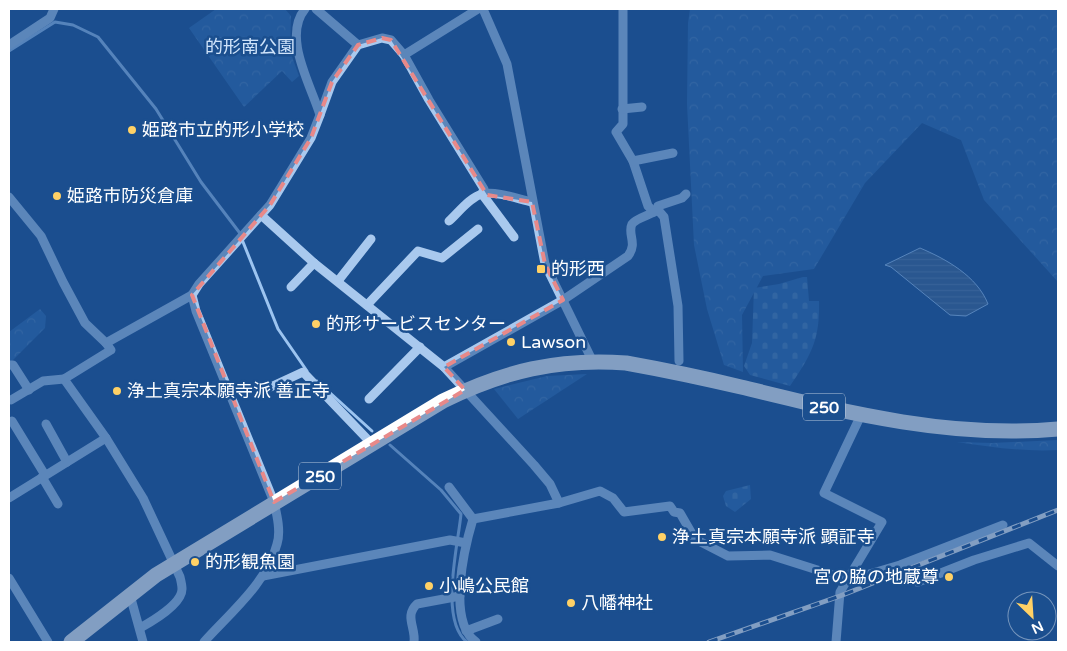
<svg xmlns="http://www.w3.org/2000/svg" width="1067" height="651" viewBox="0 0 1067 651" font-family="'Varela Round','Noto Sans JP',sans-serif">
<defs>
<pattern id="forest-crowns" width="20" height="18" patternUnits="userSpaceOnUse" patternTransform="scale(1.25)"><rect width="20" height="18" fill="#2e69ad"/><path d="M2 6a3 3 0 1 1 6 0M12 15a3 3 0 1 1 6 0" fill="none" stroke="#4d80b9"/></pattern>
<pattern id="cemetery-stones" width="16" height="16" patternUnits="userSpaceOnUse" patternTransform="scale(1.25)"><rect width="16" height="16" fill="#2e69ad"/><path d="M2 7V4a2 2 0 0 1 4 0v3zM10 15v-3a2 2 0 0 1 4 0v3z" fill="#4d80b9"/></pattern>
<pattern id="water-rules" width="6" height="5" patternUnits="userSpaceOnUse" patternTransform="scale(1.25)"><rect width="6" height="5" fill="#3c6290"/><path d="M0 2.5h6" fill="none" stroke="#597aa1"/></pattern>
</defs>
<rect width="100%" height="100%" fill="#1b4f8f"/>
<g fill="url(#forest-crowns)">
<polygon points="216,9 285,9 291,16 290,51 299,76 292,82 282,71 244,107 189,28"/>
<polygon points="690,9 1058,9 1058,282 984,200 961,140 922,123 865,183 814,269 763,276 742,315 743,372 724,365 707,309 694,245 687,104 688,23"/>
<polygon points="40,309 46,316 45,328 12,361 9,362 9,332"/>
<polygon points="587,374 518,419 494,389 547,376"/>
<path d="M1058 440V450C1025 452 990 447 957 442L992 443Z"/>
</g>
<g fill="url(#cemetery-stones)">
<path d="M803 277H807L809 301H819C820 340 811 355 790 386L750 375 744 366 752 343 754 288 779 284Z"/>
<polygon points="750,485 751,499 735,512 726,506 723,496 726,491"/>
</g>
<path fill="url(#water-rules)" stroke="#9cc4f0" d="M920 248C946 259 977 276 988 304L966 316 950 315 891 267 885 265Z"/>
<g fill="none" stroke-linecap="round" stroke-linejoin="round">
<g stroke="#9cc4f0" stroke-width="3">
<polyline points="9,51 55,22 73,25 98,37 156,109 201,182 239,232 278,329 307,371"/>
<polyline points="317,381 372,431"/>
<path d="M390 445 441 490 461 514C458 546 439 620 467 642"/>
</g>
<g stroke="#a9c9ee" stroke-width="9">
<polyline points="316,9 358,45"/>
<polyline points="483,9 507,64 545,264 592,360"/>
<polyline points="623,9 623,124 616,132 633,161 648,206 654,212 658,210 664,217 678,306 679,361"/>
<polyline points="9,45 50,18 54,9"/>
<polyline points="404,55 478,9"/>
<polyline points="622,109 642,107"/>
<polyline points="320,115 332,82 358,45 382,38 391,40 404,55 429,100 484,189 482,194 514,237"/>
<polyline points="633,161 673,153"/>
<polyline points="9,197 41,236 63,282 85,323 106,343 192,295"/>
<polyline points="658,210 658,206 682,198 686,194"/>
<polyline points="261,215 314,263 444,367 534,465 550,484 559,503"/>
<path d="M449 221C458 213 470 197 482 194 497 191 518 199 532 202"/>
<polyline points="338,281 371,239"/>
<polyline points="291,287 314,263"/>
<polyline points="367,305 418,251 442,258 478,229"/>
<path d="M106 343 111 350 64 379 106 438 143 498 180 577C181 581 182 586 182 589 182 604 151 622 140 628"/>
<polyline points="9,365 13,365 29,390"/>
<path d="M444 367 563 300 628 256C638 243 627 234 632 224 635 219 649 215 654 212"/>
<polyline points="262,391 303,372 372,444"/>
<polyline points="369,399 420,347"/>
<polyline points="11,400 43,381 64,379"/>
<polyline points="12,421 45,475"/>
<polyline points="46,424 67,462"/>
<polyline points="42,477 58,504"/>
<path d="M449 487 473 519C464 549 447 621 476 642"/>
<polyline points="9,498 106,438"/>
<polyline points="473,519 559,503 600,491 613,498 624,512 670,506 674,512 680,513 695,539 728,556 770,555 849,580 900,565 1003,525"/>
<polyline points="263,576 450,540 466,543"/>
<polyline points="9,578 48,642"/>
<polyline points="906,580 918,582 974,560 1029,543 1058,566"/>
<polyline points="130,595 143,642"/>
<polyline points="466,631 498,619"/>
<path d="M204 642C230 613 267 583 277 544 281 532 277 515 274 502L196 311 192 295 199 284 270 205 311 138 320 115C311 85 282 37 305 9"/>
<path d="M414 642C416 628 404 616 417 604L460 596"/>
<polyline points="836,642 840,592 882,522 824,493 861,415"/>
</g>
<path stroke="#fff" stroke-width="15" d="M71 642 156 575 443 401C504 371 558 358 626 363 665 370 703 378 741 387 844 412 951 439 1058 429"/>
<defs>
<polyline id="rail" points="709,642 840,596 1058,510"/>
</defs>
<use href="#rail" stroke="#fff" stroke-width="5"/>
<use href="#rail" stroke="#1b4f8f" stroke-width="3" stroke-dasharray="9" stroke-linecap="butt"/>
</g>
<path d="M0 0H1067V651H0ZM382 38 391 40 487 195 532 202 545 264 563 300 444 367 465 390 274 502 192 295 270 205 311 138 332 82 358 45Z" fill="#1b4f8f" fill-opacity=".55" fill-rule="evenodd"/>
<path fill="none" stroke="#e88989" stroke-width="4" stroke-dasharray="10 6" stroke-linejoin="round" d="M382 38 391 40 487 195 532 202 545 264 563 300 444 367 465 390 274 502 192 295 270 205 311 138 332 82 358 45Z"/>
<g fill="#ffd166" stroke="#1b4f8f" stroke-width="2">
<circle cx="132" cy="130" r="5"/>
<circle cx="57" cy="196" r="5"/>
<rect x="536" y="264" width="10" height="10" rx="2.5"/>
<circle cx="316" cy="324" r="5"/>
<circle cx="511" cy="342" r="5"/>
<circle cx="117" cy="391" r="5"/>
<circle cx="662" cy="537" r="5"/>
<circle cx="195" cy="562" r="5"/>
<circle cx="949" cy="577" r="5"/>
<circle cx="429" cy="586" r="5"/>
<circle cx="571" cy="603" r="5"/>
</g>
<g text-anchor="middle" stroke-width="5" stroke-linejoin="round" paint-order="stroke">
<g fill="#1b4f8f" stroke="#bbcadd" stroke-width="1">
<rect x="803" y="393.5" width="42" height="27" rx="4"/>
<rect x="299" y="462.5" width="42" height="27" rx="4"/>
</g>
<g font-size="16" font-weight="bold" fill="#fff">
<text x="824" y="413">250</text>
<text x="320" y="482">250</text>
</g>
<g font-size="18" fill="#cfe3fa" stroke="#1b4f8f">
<text x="250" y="53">的形南公園</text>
</g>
<g font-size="18" fill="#fff" stroke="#1b4f8f" text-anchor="start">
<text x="142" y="136">姫路市立的形小学校</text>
<text x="67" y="202">姫路市防災倉庫</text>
<text x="551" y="275">的形西</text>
<text x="326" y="330">的形サービスセンター</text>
<text x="521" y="348">Lawson</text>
<text x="127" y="397">浄土真宗本願寺派 善正寺</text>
<text x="672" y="543">浄土真宗本願寺派 顕証寺</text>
<text x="205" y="568">的形観魚園</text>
<text x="939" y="583" text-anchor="end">宮の脇の地蔵尊</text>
<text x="439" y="592">小嶋公民館</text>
<text x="581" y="609">八幡神社</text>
</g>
</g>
<rect width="1067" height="651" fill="none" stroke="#ffffff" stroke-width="20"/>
<g transform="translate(1032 616) rotate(155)"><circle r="24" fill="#1b4f8f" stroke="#7695bc"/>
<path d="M0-4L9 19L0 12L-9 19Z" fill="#ffd166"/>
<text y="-8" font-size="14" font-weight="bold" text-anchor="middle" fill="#ffffff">N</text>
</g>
</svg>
